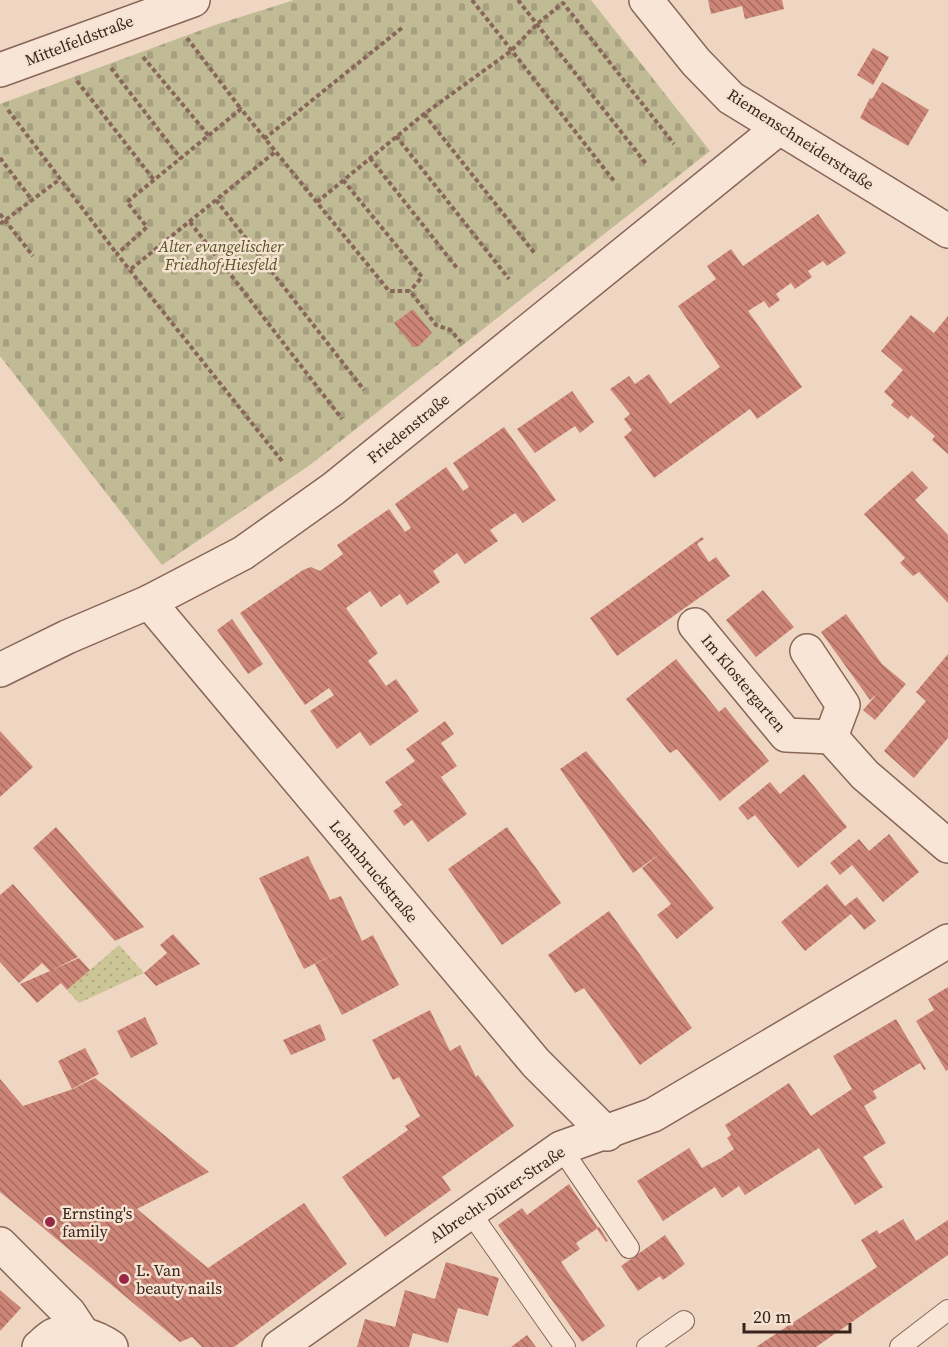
<svg xmlns="http://www.w3.org/2000/svg" width="948" height="1347" viewBox="0 0 948 1347" font-family="'Source Serif 4',serif">
<defs>
<pattern id="grass-dots" width="8" height="8" patternUnits="userSpaceOnUse" patternTransform="scale(1.5)"><rect width="8" height="8" fill="#ccc596"/><path d="M2 2h.1M6 6h.1" fill="none" stroke="#b0a981" stroke-width="1.8" stroke-linecap="round"/></pattern>
<pattern id="cemetery-stones" width="16" height="16" patternUnits="userSpaceOnUse" patternTransform="scale(1.5)"><rect width="16" height="16" fill="#c1bb95"/><path d="M2 7V4a2 2 0 0 1 4 0v3zM10 15v-3a2 2 0 0 1 4 0v3z" fill="#a7a080"/></pattern>
<pattern id="building-back-hatch" width="6" height="6" patternUnits="userSpaceOnUse" patternTransform="scale(1.5)"><rect width="6" height="6" fill="#cd8577"/><path d="M-1 5l2 2M0 0l6 6M5-1l2 2" fill="none" stroke="#a76c61"/></pattern>
</defs>
<rect width="100%" height="100%" fill="#eed6c2"/>
<polygon fill="url(#grass-dots)" points="119,945 144,973 79,1003 67,990"/>
<polygon fill="url(#cemetery-stones)" points="294,0 591,0 710,151 310,465 162,565 0,356 0,104 215,25"/>
<g fill="url(#building-back-hatch)">
<polygon points="708,0 782,0 784,9 745,19 742,6 711,14"/>
<polygon points="873,48 889,57 873,85 857,75"/>
<polygon points="882,82 929,110 908,146 860,118 870,98 872,99"/>
<polygon points="818,214 846,253 827,266 823,261 808,271 812,277 795,289 791,283 776,294 780,300 769,308 764,301 748,311 802,387 757,419 750,409 654,478 624,437 632,430 624,419 630,414 610,389 629,376 635,384 649,374 670,404 720,367 678,306 716,279 707,266 731,249 743,266"/>
<polygon points="413,309 432,333 419,346 413,347 394,323"/>
<polygon points="911,315 934,333 948,316 948,454 932,440 935,436 911,415 908,419 891,405 894,401 884,392 903,370 881,351"/>
<polygon points="572,391 594,422 580,433 575,426 535,453 517,429"/>
<polygon points="504,427 556,500 523,523 515,513 490,530 498,541 465,564 457,553 433,571 440,582 407,605 400,594 381,607 370,591 346,608 378,653 368,661 386,686 396,679 419,711 370,746 360,732 337,749 310,711 334,695 329,688 305,705 240,613 303,570 311,567 320,571 343,554 337,545 389,509 405,532 411,528 395,504 446,467 463,491 469,487 453,463"/>
<polygon points="912,471 928,488 915,500 948,535 948,603 919,572 913,576 900,563 905,558 864,514"/>
<polygon points="702,537 704,539 697,544 709,562 716,557 730,576 617,656 590,618"/>
<polygon points="763,590 794,627 756,657 726,620"/>
<polygon points="846,614 882,664 906,684 875,720 863,710 877,694 870,700 821,632"/>
<polygon points="232,619 263,664 248,674 217,630"/>
<polygon points="948,654 948,738 914,778 884,751 926,701 916,692"/>
<polygon points="676,659 719,712 725,707 769,761 720,801 677,749 670,753 626,699"/>
<polygon points="445,721 454,734 441,743 457,766 441,777 467,814 428,842 412,820 404,826 393,811 402,805 385,782 415,761 406,749"/>
<polygon points="0,731 33,767 0,797"/>
<polygon points="586,751 714,908 677,939 657,915 671,904 642,868 661,853 633,873 560,769"/>
<polygon points="804,774 847,827 798,868 755,815 748,820 738,808 770,782 780,794"/>
<polygon points="56,827 144,927 115,941 33,848"/>
<polygon points="507,827 561,903 502,945 448,869"/>
<polygon points="889,834 919,872 883,902 852,865 840,875 830,863 859,839 869,851"/>
<polygon points="308,856 330,900 341,896 362,941 373,935 399,985 342,1015 315,964 340,951 304,969 259,878"/>
<polygon points="13,884 78,957 52,970 79,958 90,970 67,990 61,983 37,1003 20,984 50,971 42,963 19,983 0,962 0,895"/>
<polygon points="827,884 845,906 857,897 876,921 864,930 851,914 805,951 781,922"/>
<polygon points="609,911 692,1028 640,1065 584,988 575,993 548,955"/>
<polygon points="173,934 200,964 156,986 144,973 167,953 160,945"/>
<polygon points="948,987 948,1070 946,1071 916,1021 934,1010 928,999"/>
<polygon points="430,1010 450,1051 460,1045 476,1077 478,1075 514,1126 442,1177 451,1190 385,1237 342,1177 408,1130 405,1126 420,1116 399,1077 393,1080 372,1040"/>
<polygon points="145,1017 158,1044 131,1058 117,1031"/>
<polygon points="896,1019 926,1069 924,1070 920,1063 873,1091 877,1098 864,1106 886,1143 863,1157 883,1187 855,1205 819,1148 745,1195 739,1186 722,1198 715,1187 663,1221 637,1181 689,1148 702,1168 721,1158 734,1149 727,1138 731,1135 725,1125 789,1083 811,1116 852,1089 833,1056"/>
<polygon points="320,1024 326,1040 291,1055 283,1040"/>
<polygon points="85,1048 99,1074 72,1089 58,1061"/>
<polygon points="95,1078 209,1172 137,1209 208,1268 304,1203 347,1264 234,1347 202,1347 192,1337 180,1342 0,1192 0,1079 23,1106 73,1089"/>
<polygon points="569,1184 598,1228 576,1243 580,1249 561,1262 605,1326 582,1342 498,1225 522,1208 527,1215"/>
<polygon points="903,1219 916,1241 948,1220 948,1255 816,1347 756,1347 877,1267 861,1240 877,1230 879,1234"/>
<polygon points="599,1227 608,1241 606,1242 597,1229"/>
<polygon points="665,1235 685,1264 663,1280 660,1276 638,1291 621,1266"/>
<polygon points="446,1262 499,1278 488,1316 458,1308 448,1343 413,1333 409,1347 357,1347 365,1319 395,1327 405,1290 435,1299"/>
<polygon points="0,1290 21,1308 0,1331"/>
<polygon points="527,1335 536,1347 511,1347"/>
</g>
<g fill="none" stroke-linecap="round" stroke-linejoin="round">
<defs>
<g id="lane">
<polyline points="561,1148 629,1248"/>
<polyline points="470,1212 565,1347"/>
<polyline points="647,1347 684,1321"/>
<polyline points="900,1347 948,1310"/>
</g>
<g id="street">
<polyline points="646,0 696,62 731,98 948,231"/>
<polyline points="0,70 193,0"/>
<polyline points="149,602 536,1063 607,1134"/>
<polyline points="695,625 786,735 831,737"/>
<polyline points="807,651 843,705 831,737 865,775 948,846"/>
<polyline points="0,670 67,637 149,602 243,553 333,489 779,128"/>
<polyline points="0,1244 69,1313 83,1334"/>
<path d="M39 1347C43 1344 49 1337 54 1335 72 1328 97 1337 111 1347"/>
<polyline points="279,1347 561,1148 653,1115 948,941"/>
</g>
</defs>
<use href="#lane" stroke="#886659" stroke-width="22"/>
<use href="#street" stroke="#886659" stroke-width="36"/>
<g stroke="#886659" stroke-width="4" stroke-dasharray="4.5 3" stroke-linecap="butt">
<polyline points="472,0 614,181"/>
<polyline points="518,0 647,165"/>
<polyline points="187,38 241,109"/>
<polyline points="143,57 209,136"/>
<polyline points="111,68 181,159"/>
<polyline points="77,81 154,180"/>
<polyline points="8,110 117,254"/>
<polyline points="424,114 536,255"/>
<polyline points="396,136 509,279"/>
<polyline points="264,139 403,27"/>
<polyline points="0,158 32,200"/>
<polyline points="370,158 457,268"/>
<polyline points="343,180 422,277 410,291"/>
<polyline points="216,200 364,390"/>
<polyline points="317,202 424,114 511,51 537,24 563,3 674,144"/>
<polyline points="0,214 33,256"/>
<polyline points="190,222 342,419"/>
<polyline points="0,224 60,179"/>
<polyline points="131,269 275,152"/>
<polyline points="282,461 117,254 147,227 127,202 241,109 389,291 410,291 436,325 450,330 461,342"/>
</g>
<use href="#lane" stroke="#f9e5d5" stroke-width="20"/>
<use href="#street" stroke="#f9e5d5" stroke-width="33"/>
</g>
<g fill="#972946" stroke="#f6e2d1" stroke-width="2">
<circle cx="50" cy="1222" r="6"/>
<circle cx="124" cy="1279" r="6"/>
</g>
<g text-anchor="middle" stroke-width="5" stroke-linejoin="round" paint-order="stroke">
<g font-size="16" fill="#38231d" stroke="#f6e2d1">
<text transform="translate(79 40) rotate(-21)" y="6">Mittelfeldstraße</text>
<text transform="translate(801 139) rotate(33)" y="6">Riemenschneiderstraße</text>
<text transform="translate(408 428) rotate(-39)" y="6">Friedenstraße</text>
<text transform="translate(744 683) rotate(50)" y="6">Im Klostergarten</text>
<text transform="translate(374 871) rotate(50)" y="6">Lehmbruckstraße</text>
<text transform="translate(497 1194) rotate(-34)" y="6">Albrecht-Dürer-Straße</text>
</g>
<g font-size="16" font-style="italic" fill="#545424" stroke="#f6e2d1">
<text x="221" y="252">Alter evangelischer<tspan x="221" dy="18">Friedhof Hiesfeld</tspan></text>
</g>
<g font-size="16" fill="#38231d" stroke="#f6e2d1" text-anchor="start">
<text x="62" y="1219">Ernsting's<tspan x="62" dy="18">family</tspan></text>
<text x="136" y="1276">L. Van<tspan x="136" dy="18">beauty nails</tspan></text>
</g>
</g>
<path d="M744 1323v9h106v-9" fill="none" stroke="#38231d" stroke-width="3"/>
<text x="753" y="1323" font-size="18" fill="#38231d" stroke="#f6e2d1" stroke-width="4.5" paint-order="stroke">20 m</text>
</svg>
